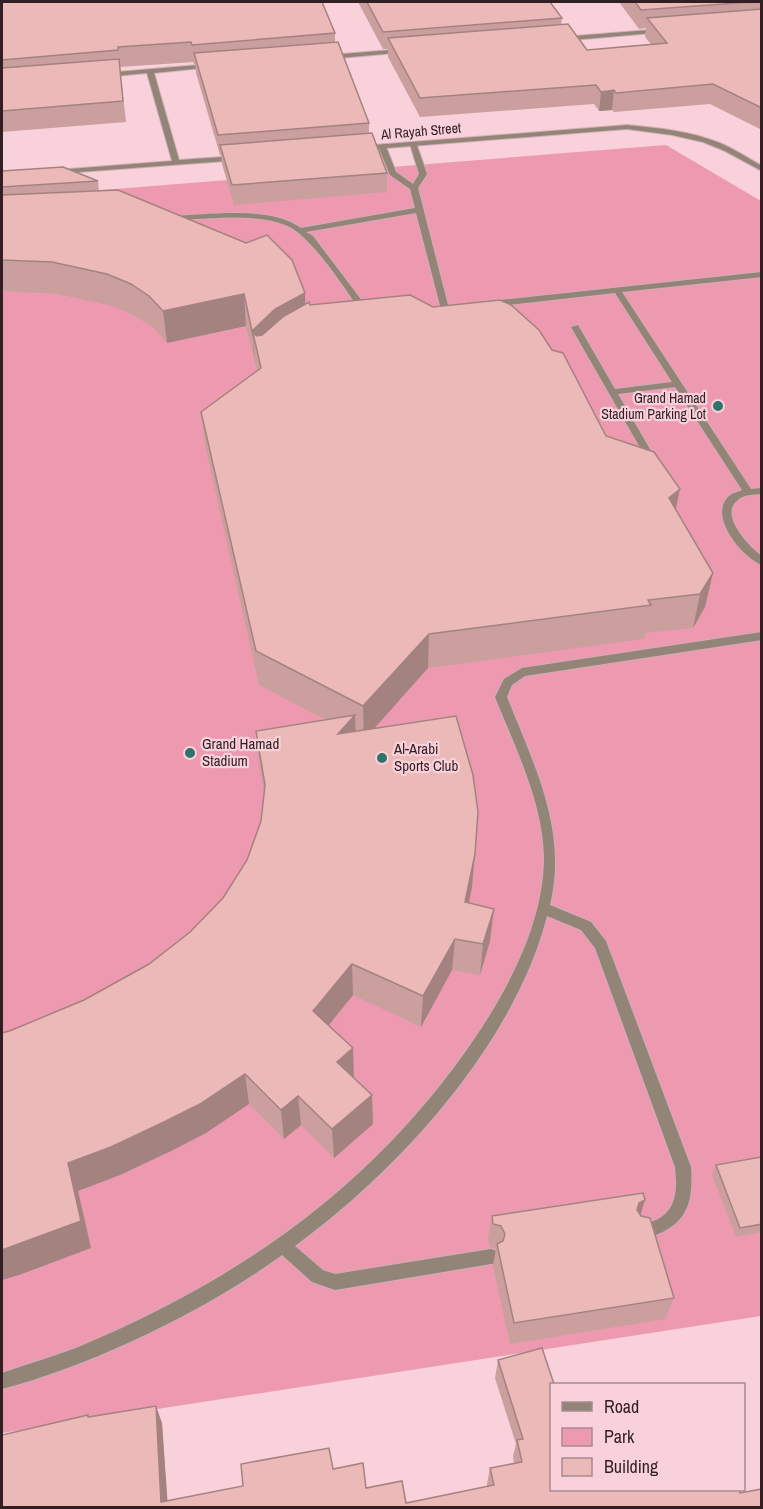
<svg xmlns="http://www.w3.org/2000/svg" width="763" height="1509" viewBox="0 0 763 1509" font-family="'Archivo Narrow',sans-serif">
<rect width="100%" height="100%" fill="#f9d1db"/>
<polygon fill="#ed9ab1" points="666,145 761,201 761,1316 2,1433 2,198"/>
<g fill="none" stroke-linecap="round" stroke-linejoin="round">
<defs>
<g id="service">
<path d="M409 141 416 143 427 174 418 188 449 309 448 311 441 309 416 213 306 232 313 236 369 310 370 312 366 315 363 314C346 291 311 234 285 225 253 212 205 220 171 220L167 218 171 216C209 215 269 205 301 228L415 208 410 189 390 175 378 146 385 144 396 172 413 184 419 174Z"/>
<path d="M762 272V277L622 292 751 489 762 488V494C753 495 744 494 738 500 718 514 749 547 762 556V565C743 558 707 516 729 496 732 493 738 492 742 490L675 387 618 394 658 463 653 466 650 465 571 327 578 325 615 389 672 382 615 293 491 307 487 304 491 301Z"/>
<path d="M762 632V640L525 676 512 685 507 697C534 765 568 830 550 905L591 922 606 941 691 1167C693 1199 689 1221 658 1234 650 1238 642 1241 634 1237L632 1232 634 1227C642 1224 651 1223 658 1219 678 1208 677 1187 675 1167L595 948 581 930 547 916C514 1044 400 1169 295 1246L323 1270 335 1274 491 1249 497 1251 499 1257 497 1263 335 1290 312 1282 282 1255C205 1311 93 1365 2 1389V1373C29 1363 57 1356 83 1345 246 1276 378 1182 477 1035 511 984 544 920 544 857 543 802 515 747 495 697L504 679 522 668Z"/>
</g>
<g id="minor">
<polygon points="662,29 665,31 664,32 562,41 559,39 562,37"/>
<polygon points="404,49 407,51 406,52 329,59 326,57 329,55"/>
<polygon points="210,64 212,65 212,67 154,73 179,160 236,156 240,158 239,160 53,174 52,172 56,170 172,161 147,73 105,77 102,75 105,73"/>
<path d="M627 125C658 128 690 131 720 143 734 149 748 158 762 166V171L725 151 703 142 672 135 627 129 361 150 357 148 361 146Z"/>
</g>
</defs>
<use href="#service" stroke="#d1adb6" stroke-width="2"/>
<use href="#minor" stroke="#d1adb6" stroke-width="2"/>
<use href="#service" fill="#938478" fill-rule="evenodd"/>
<use href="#minor" fill="#938478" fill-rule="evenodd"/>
</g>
<g fill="#ca9f9d">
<polygon points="2,2 335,33 335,42 369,123 369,133 387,173 387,192 234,205 222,164 221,155 220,155 196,73 195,64 194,64 193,62 120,67 126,122 2,132"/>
<polygon points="358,2 550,2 562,18 561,25 587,50 651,44 645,37 646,28 639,29 619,2 762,2 762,130 710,104 614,112 612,110 599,111 594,104 420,117 388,57 388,49 383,49"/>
<polygon points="2,171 98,181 99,191 305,304 310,305 606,436 676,509 713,573 705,607 693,628 645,633 644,639 428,668 374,728 472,887 469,903 490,941 480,975 452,970 421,1027 353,995 329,1026 354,1078 372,1095 373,1124 334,1158 301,1125 284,1139 249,1104 206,1133 171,1151 120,1175 78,1191 91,1248 19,1275 2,1280 2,1033 12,1030 84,1000 149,964 190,932 223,898 247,860 261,821 264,793 259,764 256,731 326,720 259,685 205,445 201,412 257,371 246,326 167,343 154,328 135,316 112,306 58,294 2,291"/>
<polygon points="762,1159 762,1232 736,1237 712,1175 716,1165"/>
<polygon points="640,1215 674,1298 665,1319 510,1344 493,1266 496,1248 490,1247 488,1239 492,1216"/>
<polygon points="498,1360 552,1490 740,1493 762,1508 2,1508 88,1415 89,1417 162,1423 167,1501 333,1469 366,1488 406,1503 487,1486 487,1484 490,1468 514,1464 513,1456 516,1444 495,1378"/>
</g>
<g fill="#a48280">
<polygon points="614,90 612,110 599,111 601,92"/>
<polygon points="305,293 306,325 259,359 253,333 255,364 252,331 275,309"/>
<polygon points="244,294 246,326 167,343 163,311"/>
<polygon points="680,489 673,522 669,498"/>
<polygon points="713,573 705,607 693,628 700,594"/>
<polygon points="429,634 428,668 364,740 363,706"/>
<polygon points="355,715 356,749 338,734"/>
<polygon points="475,854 472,887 463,934 465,902"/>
<polygon points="494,909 490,941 480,975 483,944"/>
<polygon points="455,939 452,970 421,1027 423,996"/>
<polygon points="352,964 353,995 315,1042 313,1011"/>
<polygon points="353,1048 354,1078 337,1062"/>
<polygon points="245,1074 249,1104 206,1133 171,1151 120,1175 78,1191 91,1248 19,1275 2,1280 2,1250 68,1163"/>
<polygon points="372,1095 373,1124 334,1158 332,1129"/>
<polygon points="298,1096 301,1125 284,1139 281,1110"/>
<polygon points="645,1200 638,1223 632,1226 639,1203"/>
<polygon points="156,1406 162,1423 168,1508 161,1502"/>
</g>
<g fill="#ebb9b7" stroke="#a48280" stroke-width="1.5">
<polygon points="2,2 322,2 335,33 192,45 191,42 118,47 118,50 2,60"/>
<polygon points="367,2 550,2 562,18 383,32"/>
<polygon points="635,2 751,2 641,10"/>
<polygon points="762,9 762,108 713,84 616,93 614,90 601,92 596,85 420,98 388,38 568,24 587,50 667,43 647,18"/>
<polygon points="338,42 369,123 218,135 194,53"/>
<polygon points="119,59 123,101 2,111 2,68"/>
<polygon points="372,133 387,173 232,185 220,145"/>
<polygon points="63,167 98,181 2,187 2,171"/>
<polygon points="118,190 246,243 267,235 292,260 305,293 275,309 252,331 244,294 163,311 149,296 131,284 107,274 52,262 2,260 2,195"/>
<polygon points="410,295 433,307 500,300 511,305 539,330 552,350 563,353 606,436 654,452 680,489 669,498 713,573 700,594 648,600 651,605 429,634 363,706 256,651 201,412 261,368 253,333 257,336 262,335 284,316 309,302 310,305"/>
<polygon points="355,715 338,734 456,716 473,775 478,812 475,854 465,902 494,909 483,944 455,939 423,996 352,964 313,1011 353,1048 337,1062 372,1095 332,1129 298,1096 281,1110 245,1074 200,1104 164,1122 111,1147 68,1163 81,1221 2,1250 2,1033 12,1030 84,1000 149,964 190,932 223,898 247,860 261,821 265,785 256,731"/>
<polygon points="761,1157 762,1159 762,1224 740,1228 716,1165"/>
<polygon points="643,1193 645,1200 639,1203 637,1210 641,1216 650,1218 674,1298 514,1323 497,1244 503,1241 505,1234 501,1226 493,1224 492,1216"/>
<polygon points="542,1348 554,1384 552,1384 552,1490 739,1490 740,1493 762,1489 762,1508 2,1508 2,1435 88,1415 88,1417 156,1406 161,1502 243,1486 241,1464 329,1448 333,1469 363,1463 366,1488 402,1481 406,1503 494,1485 490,1468 522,1462 517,1440 523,1439 498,1360"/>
</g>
<g fill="#2e746a" stroke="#f9d1db" stroke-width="2">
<circle cx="718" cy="406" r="6"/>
<circle cx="190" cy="753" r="6"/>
<circle cx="382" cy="758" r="6"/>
</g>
<g text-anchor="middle" stroke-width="4.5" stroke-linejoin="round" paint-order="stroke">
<g font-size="14" fill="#311f24" stroke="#f9d1db">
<text transform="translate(421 131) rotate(-5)" y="5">Al Rayah Street</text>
</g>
<g font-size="14" fill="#311f24" stroke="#f9d1db" text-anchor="end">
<text x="706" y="403">Grand Hamad<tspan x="706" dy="16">Stadium Parking Lot</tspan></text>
</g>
<g font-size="15" fill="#311f24" stroke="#f9d1db" text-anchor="start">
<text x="202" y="749">Grand Hamad<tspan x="202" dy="17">Stadium</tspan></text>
<text x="394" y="754">Al-Arabi<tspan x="394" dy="17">Sports Club</tspan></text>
</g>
</g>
<rect width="763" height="1509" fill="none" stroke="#311f24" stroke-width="6"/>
<rect x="550" y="1383" width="195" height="108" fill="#f9d1db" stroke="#a98a92" stroke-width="1.5"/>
<rect x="562" y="1402" width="30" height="9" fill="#938478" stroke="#a98a92" stroke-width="1.5"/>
<text x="604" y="1413" font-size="18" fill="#311f24">Road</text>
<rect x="562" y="1428" width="30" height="18" fill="#ed9ab1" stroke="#a98a92" stroke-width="1.5"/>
<text x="604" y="1443" font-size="18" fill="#311f24">Park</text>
<rect x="562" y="1458" width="30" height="18" fill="#ebb9b7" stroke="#a98a92" stroke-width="1.5"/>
<text x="604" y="1473" font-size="18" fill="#311f24">Building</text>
</svg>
